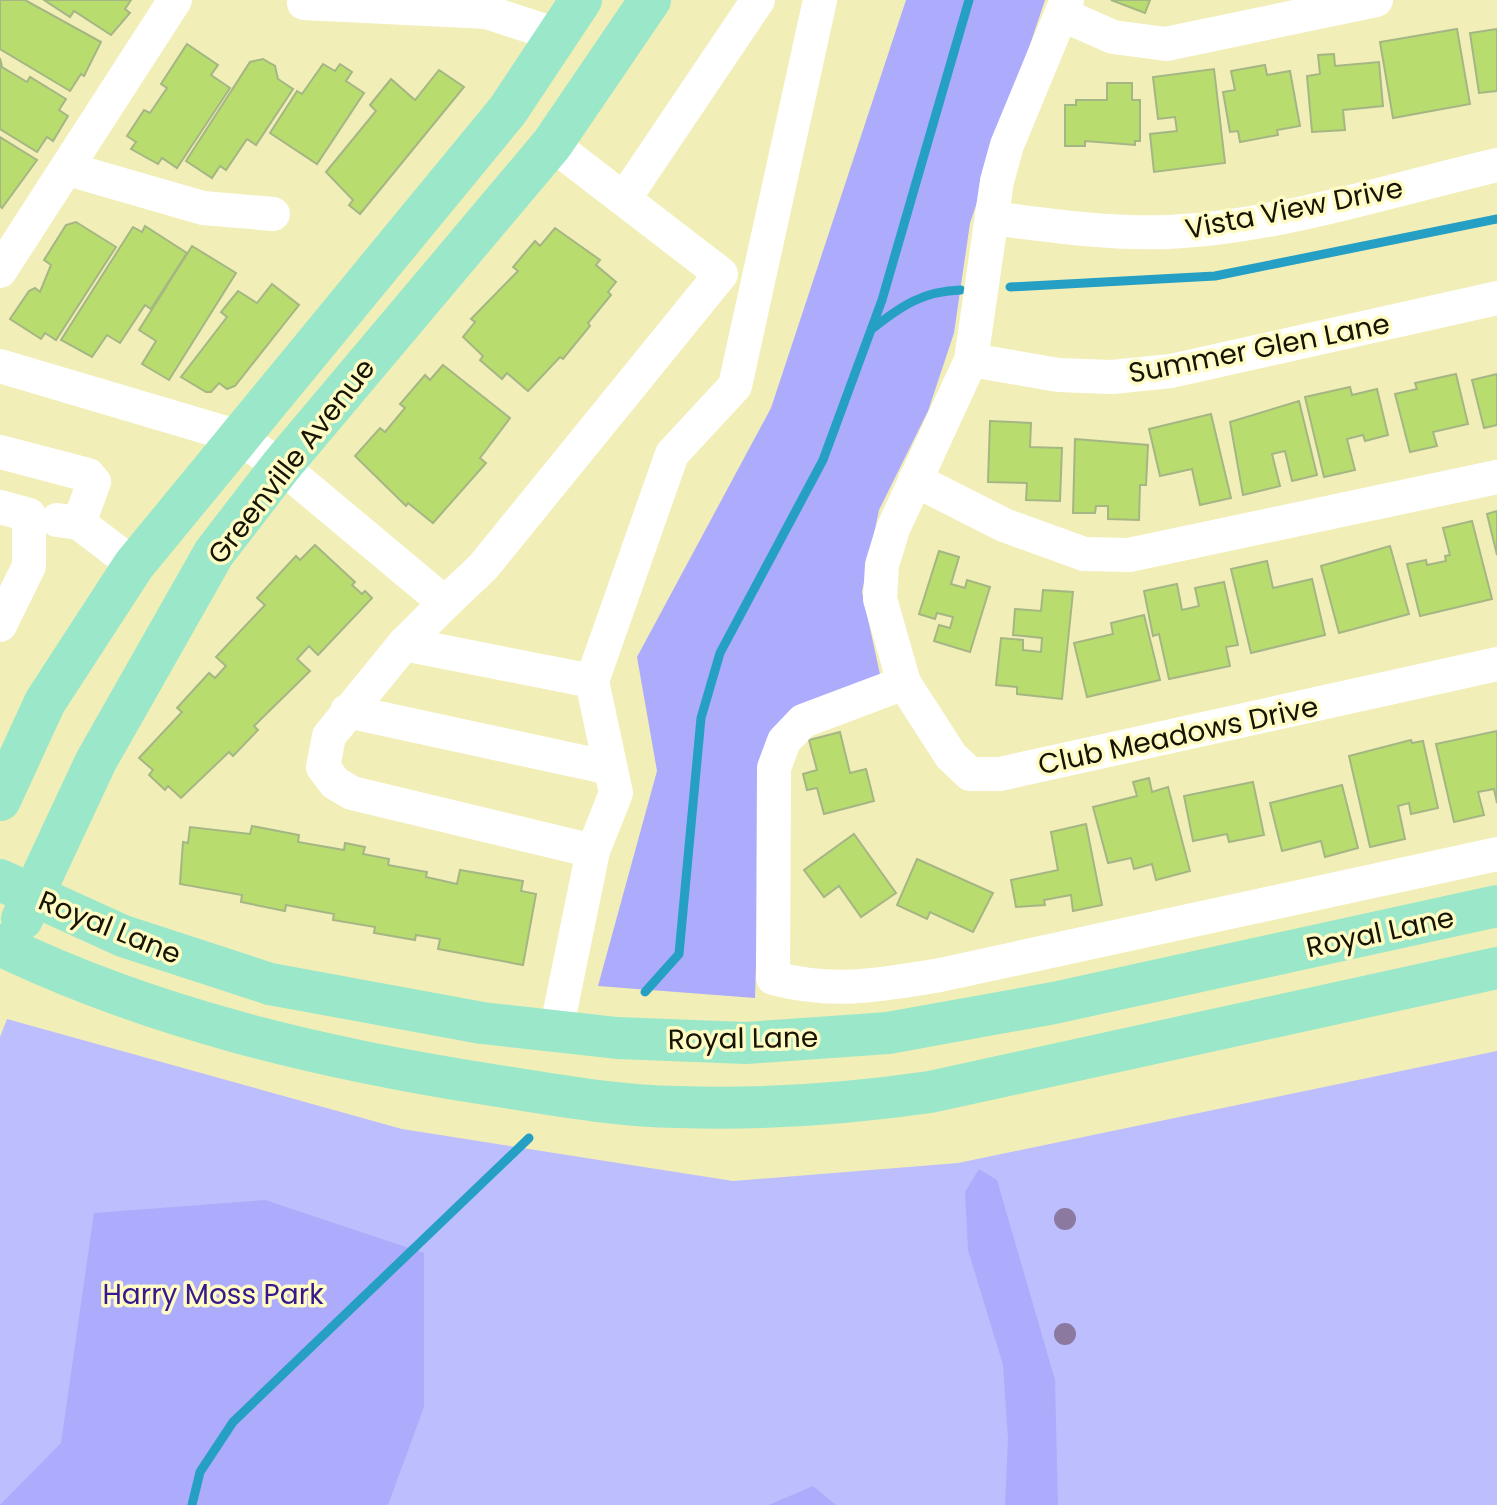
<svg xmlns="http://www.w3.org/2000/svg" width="1497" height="1505" viewBox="0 0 1497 1505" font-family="Poppins,sans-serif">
<rect width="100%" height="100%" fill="#f2eeb7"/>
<polygon fill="#bdbefd" points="7,1019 402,1129 733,1181 958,1163 1497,1051 1497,1505 0,1505 0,1037"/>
<g fill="#adabfc">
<polygon points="906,0 1045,0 970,223 954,333 928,411 879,510 862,592 883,688 762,760 755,998 598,986 657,771 637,657 771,408"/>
<polygon points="979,1169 997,1180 1055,1380 1058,1505 1005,1505 1008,1438 1003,1365 968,1250 965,1192"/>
<polygon points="265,1200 424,1253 424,1407 388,1505 0,1505 61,1443 94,1213"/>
<polygon points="813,1486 836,1505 769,1505"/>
</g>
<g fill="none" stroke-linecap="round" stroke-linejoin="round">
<g stroke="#259fc4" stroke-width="9">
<polyline points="1010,287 1215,276 1497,219"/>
<path d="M872 329C901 306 923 291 961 290"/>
<polyline points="645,992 679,954 701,718 720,653 823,460 882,300 969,0"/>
<polyline points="192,1505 200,1472 233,1422 529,1138"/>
</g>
</g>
<g fill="#b9dc6e" stroke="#a5b685" stroke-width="2">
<polygon points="0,0 25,0 101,42 84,76 81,74 70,91 0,49"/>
<polygon points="44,0 131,0 125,9 130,13 111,35 74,11 70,17"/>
<polygon points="1111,0 1150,0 1145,13"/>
<polygon points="1457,29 1470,104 1393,118 1380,42"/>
<polygon points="1497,29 1497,91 1479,93 1470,33"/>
<polygon points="187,44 218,65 211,75 230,88 177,168 162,158 158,164 131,149 136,142 127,136 144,110 150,113 167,88 161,84"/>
<polygon points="1334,54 1335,66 1379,62 1383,106 1343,110 1345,130 1312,132 1307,76 1320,74 1318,55"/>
<polygon points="0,58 2,67 27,82 30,77 66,99 59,110 68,116 53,141 47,137 37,152 0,129"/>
<polygon points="263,59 275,66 278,79 293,89 256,145 247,139 226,170 220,166 212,178 186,161 250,62"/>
<polygon points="323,64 335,71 340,64 352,72 346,81 364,93 317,164 270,133 297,91 302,94"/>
<polygon points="1265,65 1267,75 1290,71 1300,126 1277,130 1278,135 1240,142 1238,131 1230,132 1223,92 1235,90 1231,71"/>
<polygon points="1214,69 1225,163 1154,172 1150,134 1177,131 1175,117 1158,119 1153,77"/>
<polygon points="439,70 464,87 360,214 349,205 353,200 326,172 376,111 370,105 391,79 415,100"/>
<polygon points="1107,83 1132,83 1132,100 1140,100 1140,141 1135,141 1135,145 1085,141 1085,146 1065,146 1065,105 1076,105 1076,100 1107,100"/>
<polygon points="0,137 37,160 2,208 0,206"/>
<polygon points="76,222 116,247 56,340 45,333 41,339 10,319 29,291 35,288 40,292 51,265 44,260 66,225"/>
<polygon points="145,226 187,253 151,309 145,305 120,343 107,335 92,357 61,340 133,227 142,232"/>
<polygon points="555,228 600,260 596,265 616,282 608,292 611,295 588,323 590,326 563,359 560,357 528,391 507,373 502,379 480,360 483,356 463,337 475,322 471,319 518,271 513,267 535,241 540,246"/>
<polygon points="192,246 236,273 169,380 142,364 156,341 139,330"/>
<polygon points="272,284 299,305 235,386 227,389 219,383 211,392 206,392 181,377 227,317 221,312 238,291 257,303"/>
<polygon points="443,365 510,418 480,458 486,463 433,523 408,503 406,506 355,456 380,428 385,432 405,408 400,404 425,375 430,380"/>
<polygon points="1456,374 1468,424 1433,432 1437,446 1410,452 1395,394 1417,389 1415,383"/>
<polygon points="1497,374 1497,425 1484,428 1472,380"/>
<polygon points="1350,387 1352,395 1377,389 1388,435 1365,441 1363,435 1347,439 1355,470 1324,477 1305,397"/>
<polygon points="1299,401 1317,475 1292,481 1285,451 1272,454 1280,486 1243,495 1230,422"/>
<polygon points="1211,414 1231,498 1200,505 1192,469 1160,476 1149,429"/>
<polygon points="990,421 1031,423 1030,447 1062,448 1060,501 1026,500 1027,483 988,482"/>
<polygon points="1075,439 1148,445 1146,485 1140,485 1139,520 1108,519 1108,506 1096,506 1095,513 1073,513"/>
<polygon points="1497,511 1497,555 1487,514"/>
<polygon points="1472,521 1492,599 1420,616 1407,564 1426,560 1427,565 1446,561 1445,556 1450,555 1443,528"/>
<polygon points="315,545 355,582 352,585 362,594 365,591 372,598 318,655 309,646 297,659 310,671 254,726 258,730 233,756 229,752 181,798 168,786 165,790 149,775 153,770 139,758 182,712 177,708 209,673 215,678 226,666 216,657 265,605 257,598 296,556 300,560"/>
<polygon points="1390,546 1409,614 1339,633 1321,566"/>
<polygon points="939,551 959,557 951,584 965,588 967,580 990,587 970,652 934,641 939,625 950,628 953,617 937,613 935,619 919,614"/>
<polygon points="1267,561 1273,588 1312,579 1325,635 1251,653 1231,569"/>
<polygon points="1224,582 1238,645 1226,647 1230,666 1169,679 1159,634 1153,636 1144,591 1177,584 1182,610 1199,606 1195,588"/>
<polygon points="1043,590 1073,592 1062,699 1017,694 1017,687 996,685 1001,638 1023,640 1023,650 1041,652 1042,638 1013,635 1015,609 1041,611"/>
<polygon points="1144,615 1160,680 1087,697 1074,643 1113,634 1111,623"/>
<polygon points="1497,731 1497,803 1494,789 1478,792 1484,815 1454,822 1436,744"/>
<polygon points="840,732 850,773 866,769 874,801 824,814 817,788 807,790 803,774 817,770 809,740"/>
<polygon points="1411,740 1412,743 1423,741 1438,808 1411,814 1409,803 1398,806 1405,839 1370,847 1349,756"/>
<polygon points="1149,778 1152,792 1168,787 1190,871 1156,880 1152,864 1134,869 1131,858 1108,863 1093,807 1137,796 1133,782"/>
<polygon points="1253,782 1264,835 1229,842 1227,834 1193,841 1184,796"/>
<polygon points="1342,785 1358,848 1325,857 1321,841 1282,851 1270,803"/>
<polygon points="1086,824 1102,905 1073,911 1071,895 1044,900 1045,905 1016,907 1011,880 1058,870 1051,832"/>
<polygon points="252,826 299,835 298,842 344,850 345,843 365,847 363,854 389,859 388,865 427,872 426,877 457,884 460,870 523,881 521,891 536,894 523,965 438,949 440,939 416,935 415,940 374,933 375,927 333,920 334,914 286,905 285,911 241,902 242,895 180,884 183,842 188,843 190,827 250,834"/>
<polygon points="854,834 896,893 861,917 839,886 824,897 804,870"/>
<polygon points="917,859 993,893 973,932 930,912 927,919 897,905"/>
</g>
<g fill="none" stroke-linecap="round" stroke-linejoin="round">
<g stroke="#fff" stroke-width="34">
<polyline points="1067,0 1007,145 997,181 971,360 893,529 882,565 880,599 904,683 951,756 970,774 1000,774 1497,664"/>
<polyline points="304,3 487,12 560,36"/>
<polyline points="1061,14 1113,37 1166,44 1376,0"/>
<polyline points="68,169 203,208 273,214"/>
<polyline points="624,199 758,0"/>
<path d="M993 218C1052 226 1110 234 1169 232 1279 227 1390 190 1497 165"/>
<polyline points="0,271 175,0"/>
<polyline points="971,360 1058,375 1112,377 1171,371 1497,298"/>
<polyline points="0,366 236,436 281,466 445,603 404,644 592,681 616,793 593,851 556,1031"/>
<polyline points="0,452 88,475 94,482 79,523"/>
<polyline points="915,480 1004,525 1084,554 1129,555 1497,477"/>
<polyline points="0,507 29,515 29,566 0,625"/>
<polyline points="57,520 79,523 134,565"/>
<polyline points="445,603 483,567 721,274 552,144"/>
<polyline points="404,644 329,736 323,767 335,783 352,793 593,851"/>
<polyline points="592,681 672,454 735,386 820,0"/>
<path d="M904 683 803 721 784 741 774 768 773 978C834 994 879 985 940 975L1497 854"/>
<polyline points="347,711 610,768"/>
</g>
<g stroke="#9ae8c9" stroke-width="42">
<polyline points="0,800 45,702 134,565 508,110 581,0"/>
<polyline points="0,880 123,936 270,984 482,1023 617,1038 746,1043 888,1033 1054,1003 1497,906"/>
<polyline points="22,919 96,761 214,553 281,466 552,144 650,0"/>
<path d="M0 945C152 1018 320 1058 486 1084 549 1094 614 1106 678 1107 763 1110 846 1104 930 1092L1497 968"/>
</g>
</g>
<g fill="#8b79a0">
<circle cx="1065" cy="1219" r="11"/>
<circle cx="1065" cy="1334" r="11"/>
</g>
<g text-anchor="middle" stroke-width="7" stroke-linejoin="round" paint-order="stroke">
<g font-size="28" fill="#161402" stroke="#fffbc4">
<text transform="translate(1294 208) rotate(-11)" y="10">Vista View Drive</text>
<text transform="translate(1259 348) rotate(-11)" y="10">Summer Glen Lane</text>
<text transform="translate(291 461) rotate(-52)" y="10">Greenville Avenue</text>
<text transform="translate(1178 735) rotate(-12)" y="10">Club Meadows Drive</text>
<text transform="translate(110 927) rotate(22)" y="10">Royal Lane</text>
<text transform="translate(1380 932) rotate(-12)" y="10">Royal Lane</text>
<text transform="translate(743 1038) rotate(-1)" y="10">Royal Lane</text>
</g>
<g font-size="28" fill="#361a8d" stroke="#fffbc4">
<text x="213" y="1304">Harry Moss Park</text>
</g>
</g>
</svg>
